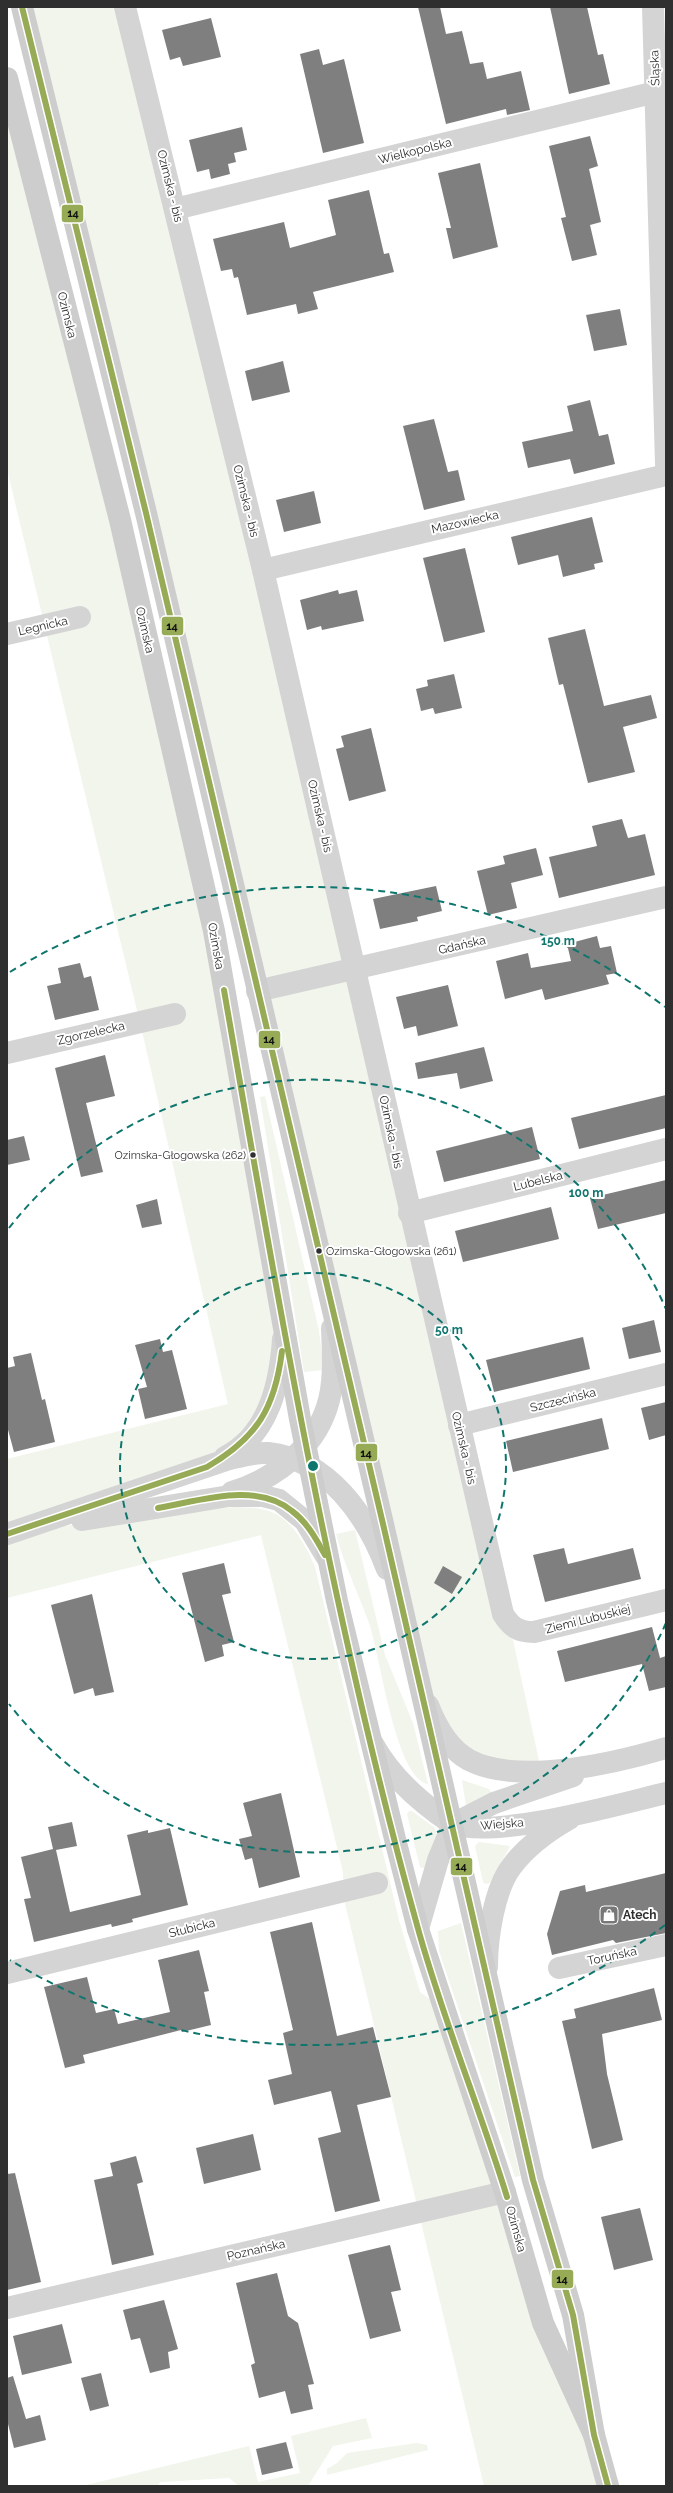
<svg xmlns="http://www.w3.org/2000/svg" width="673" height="2493" viewBox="0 0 673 2493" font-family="Raleway,sans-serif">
<rect width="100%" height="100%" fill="#fff"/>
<g fill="#f1f5ec">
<polygon points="22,7 125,7 510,1626 541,1770 483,1766 438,1726"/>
<path d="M7 78 214 931 281 1367 247 1440 18 1531 234 1507C244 1508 255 1507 265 1510 291 1516 305 1544 315 1567L399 1920 420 1992 444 2010 608 2486H484L344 1899 343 1872 261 1535 7 1598V1459L228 1404 142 1031 7 469Z"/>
<polygon points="265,1096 319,1331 324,1370 304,1372 260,1097"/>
<path d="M355 1530 385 1655 413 1723 428 1784C395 1778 380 1653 369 1623 358 1592 345 1567 336 1534Z"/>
<polygon points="462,1780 489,1789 492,1794 466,1806"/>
<polygon points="409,1811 412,1811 435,1828 439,1844 426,1867 423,1868 420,1867 407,1814"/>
<polygon points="479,1842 510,1846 490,1883 486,1884 483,1882 475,1846"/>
<polygon points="461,1923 520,2176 515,2177 439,1951 438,1931"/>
<polygon points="366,2418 372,2438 333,2446 308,2486 239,2486 229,2478 161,2482 157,2486 82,2486 249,2446 258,2482 300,2473 291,2436"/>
<polygon points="417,2443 427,2445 428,2450 327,2475 327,2469 337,2463 347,2453"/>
</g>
<g fill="#7f7f7f">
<polygon points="418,7 440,7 446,34 462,31 470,64 483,62 487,79 521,71 530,110 507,115 506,109 446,124"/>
<polygon points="550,7 587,7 598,55 603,54 610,84 569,94"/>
<polygon points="211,18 221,57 183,66 180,57 170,60 162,30"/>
<polygon points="319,49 323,65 344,59 364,143 323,153 300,54"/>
<polygon points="242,127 247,150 234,153 236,162 228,164 230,174 211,179 209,169 197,172 189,140"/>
<polygon points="590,136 598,166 589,169 601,222 590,225 597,255 572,261 561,218 566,217 549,146"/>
<polygon points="480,163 498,247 453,259 446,228 451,228 438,173"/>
<polygon points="369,190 384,254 389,253 394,272 313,292 318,309 298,314 296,304 247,315 238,277 234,278 232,269 221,271 213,239 284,222 290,248 336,235 328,200"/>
<polygon points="620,309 627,345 594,351 586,315"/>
<polygon points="283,361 290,392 252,401 245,371"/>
<polygon points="590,400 599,436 608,434 615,464 574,474 570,459 528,468 522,442 573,431 567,406"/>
<polygon points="434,419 448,472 458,470 465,500 424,510 403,426"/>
<polygon points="314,491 321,523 284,532 276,500"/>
<polygon points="592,517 603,562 594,564 595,569 563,577 558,555 518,565 511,537"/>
<polygon points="465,548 485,632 444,642 423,558"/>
<polygon points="338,590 339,594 357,590 364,621 322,630 321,626 307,630 300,600"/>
<polygon points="585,629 604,706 651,695 657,718 623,727 635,772 588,783 563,684 559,685 548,638"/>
<polygon points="454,674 462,708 435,714 433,708 421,711 416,689 428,686 427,680"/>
<polygon points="371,728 386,791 349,801 336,749 344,747 341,736"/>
<polygon points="622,819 628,838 645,834 655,875 559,898 549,857 597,846 592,826"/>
<polygon points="536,848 543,875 511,883 517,908 488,915 477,871 505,864 503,856"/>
<polygon points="436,886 442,911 417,917 418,921 380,929 373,899"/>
<polygon points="597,936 600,948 611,946 617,973 606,975 609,984 545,1000 542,989 505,999 496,961 528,953 531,968 571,961 567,944"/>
<polygon points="80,963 84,978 91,976 99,1010 55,1020 47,986 61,983 58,968"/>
<polygon points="448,985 458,1026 418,1036 416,1026 404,1029 396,997"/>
<polygon points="484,1047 493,1081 460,1089 457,1073 418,1079 415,1063"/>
<polygon points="105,1055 115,1096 86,1103 103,1172 81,1177 55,1068"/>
<polygon points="666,1095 666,1128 579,1149 571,1118"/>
<polygon points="532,1127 540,1159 444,1182 436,1151"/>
<polygon points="24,1136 30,1160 7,1165 7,1140"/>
<polygon points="666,1180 666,1213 598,1229 590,1198"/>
<polygon points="157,1199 162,1224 142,1228 136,1205"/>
<polygon points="551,1207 559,1239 463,1262 455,1231"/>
<polygon points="654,1320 661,1352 629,1359 622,1328"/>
<polygon points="583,1337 590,1369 494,1392 486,1360"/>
<polygon points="160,1339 163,1352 172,1350 187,1409 145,1419 138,1389 147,1387 135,1345"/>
<polygon points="31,1353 42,1400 45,1399 55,1442 14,1452 7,1426 7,1368 15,1366 13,1357"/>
<polygon points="666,1402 666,1435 649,1440 641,1408"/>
<polygon points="602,1418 609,1449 513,1472 506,1441"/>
<polygon points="564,1548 568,1564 633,1548 641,1579 545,1602 533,1555"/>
<polygon points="224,1563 231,1593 222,1595 234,1642 222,1645 224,1656 205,1662 182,1573"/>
<polygon points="443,1566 462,1577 452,1594 434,1583"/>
<polygon points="92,1594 114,1692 95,1696 93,1688 74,1694 51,1605"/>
<polygon points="652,1627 660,1658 666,1656 666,1687 649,1691 642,1664 565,1682 557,1651"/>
<polygon points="281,1793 300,1877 259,1888 252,1858 245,1860 239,1839 252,1836 243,1803"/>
<polygon points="72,1822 77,1846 56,1850 70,1912 141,1895 127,1835 148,1830 148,1833 170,1828 188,1905 132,1919 133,1922 112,1927 111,1924 34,1942 24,1899 31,1898 21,1857 53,1849 48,1827"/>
<polygon points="666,1873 666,1933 616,1943 613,1940 552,1955 547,1934 560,1891 585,1885 586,1892"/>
<polygon points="312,1922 337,2036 373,2027 391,2097 357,2105 380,2201 335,2212 318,2138 341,2132 331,2091 274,2105 268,2080 292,2074 283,2033 293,2030 270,1932"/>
<polygon points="199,1950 209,1991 204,1992 211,2025 182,2032 181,2030 83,2055 85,2063 65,2068 44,1987 87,1977 96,2013 114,2009 118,2024 170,2012 158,1960"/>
<polygon points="654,1988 662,2020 602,2034 607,2074 623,2140 592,2149 562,2021 576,2018 574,2009"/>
<polygon points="253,2134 261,2170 204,2184 196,2148"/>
<polygon points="136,2156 143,2182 137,2184 154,2255 112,2265 94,2180 113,2176 110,2163"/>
<polygon points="15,2173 41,2282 7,2290 7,2174"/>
<polygon points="640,2208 653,2260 614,2270 601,2217"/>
<polygon points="390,2245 401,2290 391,2292 401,2331 370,2339 348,2255"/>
<polygon points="277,2273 288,2316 298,2323 314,2384 308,2385 313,2409 291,2414 285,2391 259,2398 251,2365 255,2363 236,2283"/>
<polygon points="164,2300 178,2349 168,2352 170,2368 150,2373 140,2338 131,2340 123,2310"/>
<polygon points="62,2324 72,2363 22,2375 13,2336"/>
<polygon points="101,2373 109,2406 90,2411 81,2378"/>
<polygon points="13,2376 26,2419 40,2415 46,2440 14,2448 7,2420 7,2378"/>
<polygon points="286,2442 293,2468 262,2475 256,2449"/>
</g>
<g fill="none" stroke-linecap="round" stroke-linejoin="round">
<g stroke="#d4d4d4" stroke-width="22">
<path d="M125 7 263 570 503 1614C511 1627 518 1632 534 1632L666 1600"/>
<polyline points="653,7 666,464"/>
<polyline points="175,209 656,92"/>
<polyline points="263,570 666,475"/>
<polyline points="7,634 80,617"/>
<polyline points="257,991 666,897"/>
<polyline points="7,1053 175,1014"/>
<polyline points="409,1213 666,1149"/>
<polyline points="459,1425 666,1374"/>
<polyline points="559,1968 666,1945"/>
<polyline points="7,1973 377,1883"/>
<polyline points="7,2308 505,2192"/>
</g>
<g stroke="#d4d4d4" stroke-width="22">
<path d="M225 1457C269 1435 280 1383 283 1339"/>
<path d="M232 1492C274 1479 313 1450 327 1407 335 1383 333 1354 332 1328"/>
<polyline points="82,1520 229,1496 263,1496 279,1500 305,1521 326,1556"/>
<path d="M7 1534 226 1460C239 1457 254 1452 268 1453 329 1460 367 1516 387 1569"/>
<path d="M428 1705C436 1726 449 1749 469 1760 519 1786 615 1763 666 1748"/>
<path d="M373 1744C389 1773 412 1795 438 1814 443 1817 448 1823 454 1824 496 1839 619 1804 666 1793"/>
<polyline points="418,1929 438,1860 453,1824 494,1803 573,1776"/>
<path d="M487 1967C487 1938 494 1889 512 1866 527 1846 548 1831 569 1819"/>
</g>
<g stroke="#cdcdcd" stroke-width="22">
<polyline points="22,7 146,513 383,1524 533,2180 573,2315 594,2435"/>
<polyline points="7,78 120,520 214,931 300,1419 337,1601 395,1839 418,1929 505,2192 543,2323 594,2435 608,2486"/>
</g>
<defs>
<g id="bus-1">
<polyline points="22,7 146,513 383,1524 533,2180 573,2315 594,2435 608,2486"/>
<path d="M224 990C278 1303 332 1618 417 1925 442 2017 479 2106 507 2197"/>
<path d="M158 1508C199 1501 256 1481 292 1511 307 1522 316 1539 325 1555"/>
<path d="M7 1534 207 1467C257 1438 275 1408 282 1351"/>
</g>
</defs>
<use href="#bus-1" stroke="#fff" stroke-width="9"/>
<use href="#bus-1" stroke="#97ab56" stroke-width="6"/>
</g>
<g fill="none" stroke="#0f766e" stroke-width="2" stroke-dasharray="7 5">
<circle cx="313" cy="1466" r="193"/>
<path d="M666 1623A386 386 0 0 1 9 1704M9 1228A386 386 0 0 1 666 1309"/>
<path d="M665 1925A579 579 0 0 1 10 1960M10 972A579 579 0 0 1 665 1007"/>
</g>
<defs>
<symbol id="shop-square" viewBox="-11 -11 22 22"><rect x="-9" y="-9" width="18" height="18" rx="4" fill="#787878" stroke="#fff"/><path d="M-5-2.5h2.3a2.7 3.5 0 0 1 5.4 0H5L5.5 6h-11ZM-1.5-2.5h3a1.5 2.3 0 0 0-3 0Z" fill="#fff"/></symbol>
</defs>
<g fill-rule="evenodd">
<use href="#shop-square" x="598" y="1904" width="22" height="22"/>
</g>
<g fill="#2f2f2f" stroke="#fff" stroke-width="1.5">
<circle cx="253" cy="1155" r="3.5"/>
<circle cx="319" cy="1251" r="3.5"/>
</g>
<g text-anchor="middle" stroke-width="4" stroke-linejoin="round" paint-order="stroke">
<g font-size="11" fill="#2f2f2f" stroke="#fff" text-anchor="end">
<text x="246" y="1159">Ozimska-Głogowska (262)</text>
<text x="326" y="1255" text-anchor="start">Ozimska-Głogowska (261)</text>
</g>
<g font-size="12" fill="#2f2f2f" stroke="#fff">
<text transform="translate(655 68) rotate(-92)" y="4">Śląska</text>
<text transform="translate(415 151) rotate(-14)" y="4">Wielkopolska</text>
<text transform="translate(170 186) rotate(76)" y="4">Ozimska - bis</text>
<text transform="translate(67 315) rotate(76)" y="4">Ozimska</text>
<text transform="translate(246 501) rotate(76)" y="4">Ozimska - bis</text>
<text transform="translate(465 522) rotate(-13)" y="4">Mazowiecka</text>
<text transform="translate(43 626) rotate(-13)" y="4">Legnicka</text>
<text transform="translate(145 630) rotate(77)" y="4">Ozimska</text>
<text transform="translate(320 816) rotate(77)" y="4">Ozimska - bis</text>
<text transform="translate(462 945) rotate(-13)" y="4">Gdańska</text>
<text transform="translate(216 946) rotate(80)" y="4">Ozimska</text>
<text transform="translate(91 1033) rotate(-13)" y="4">Zgorzelecka</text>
<text transform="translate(391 1132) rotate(78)" y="4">Ozimska - bis</text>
<text transform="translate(538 1181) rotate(-14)" y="4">Lubelska</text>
<text transform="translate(563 1400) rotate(-14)" y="4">Szczecińska</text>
<text transform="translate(464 1448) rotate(77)" y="4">Ozimska - bis</text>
<text transform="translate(588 1619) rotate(-14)" y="4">Ziemi Lubuskiej</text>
<text transform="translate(502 1824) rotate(-5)" y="4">Wiejska</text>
<text transform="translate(192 1928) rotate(-14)" y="4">Słubicka</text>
<text transform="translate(612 1956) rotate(-12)" y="4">Toruńska</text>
<text transform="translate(516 2229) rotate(74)" y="4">Ozimska</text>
<text transform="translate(256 2250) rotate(-13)" y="4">Poznańska</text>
</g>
<g font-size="12" font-weight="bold" fill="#2f2f2f" stroke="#fff" text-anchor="start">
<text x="623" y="1919">Atech</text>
</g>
</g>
<circle cx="313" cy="1466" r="6" fill="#0f766e" stroke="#fff" stroke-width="2"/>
<g font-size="12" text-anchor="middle" font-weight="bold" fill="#0f766e" stroke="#fff" stroke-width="4" stroke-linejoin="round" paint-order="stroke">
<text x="558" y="945">150 m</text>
<text x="586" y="1197">100 m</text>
<text x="449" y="1334">50 m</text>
</g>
<g stroke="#fff" stroke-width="1.5">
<rect x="61" y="204" width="23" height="19" rx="4" fill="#97ab56"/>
<rect x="161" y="616" width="23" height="20" rx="4" fill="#97ab56"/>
<rect x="258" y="1030" width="23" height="19" rx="4" fill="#97ab56"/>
<rect x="355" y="1443" width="23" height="19" rx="4" fill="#97ab56"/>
<rect x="450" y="1857" width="23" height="19" rx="4" fill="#97ab56"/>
<rect x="551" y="2269" width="23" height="20" rx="4" fill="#97ab56"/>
</g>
<g font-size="11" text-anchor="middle" font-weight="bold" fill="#111">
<text x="73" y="217">14</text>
<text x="172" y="630">14</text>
<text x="269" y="1043">14</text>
<text x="366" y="1457">14</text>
<text x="461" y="1870">14</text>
<text x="562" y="2283">14</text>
</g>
<rect width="673" height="2493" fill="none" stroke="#2f2f2f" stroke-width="16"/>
</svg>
